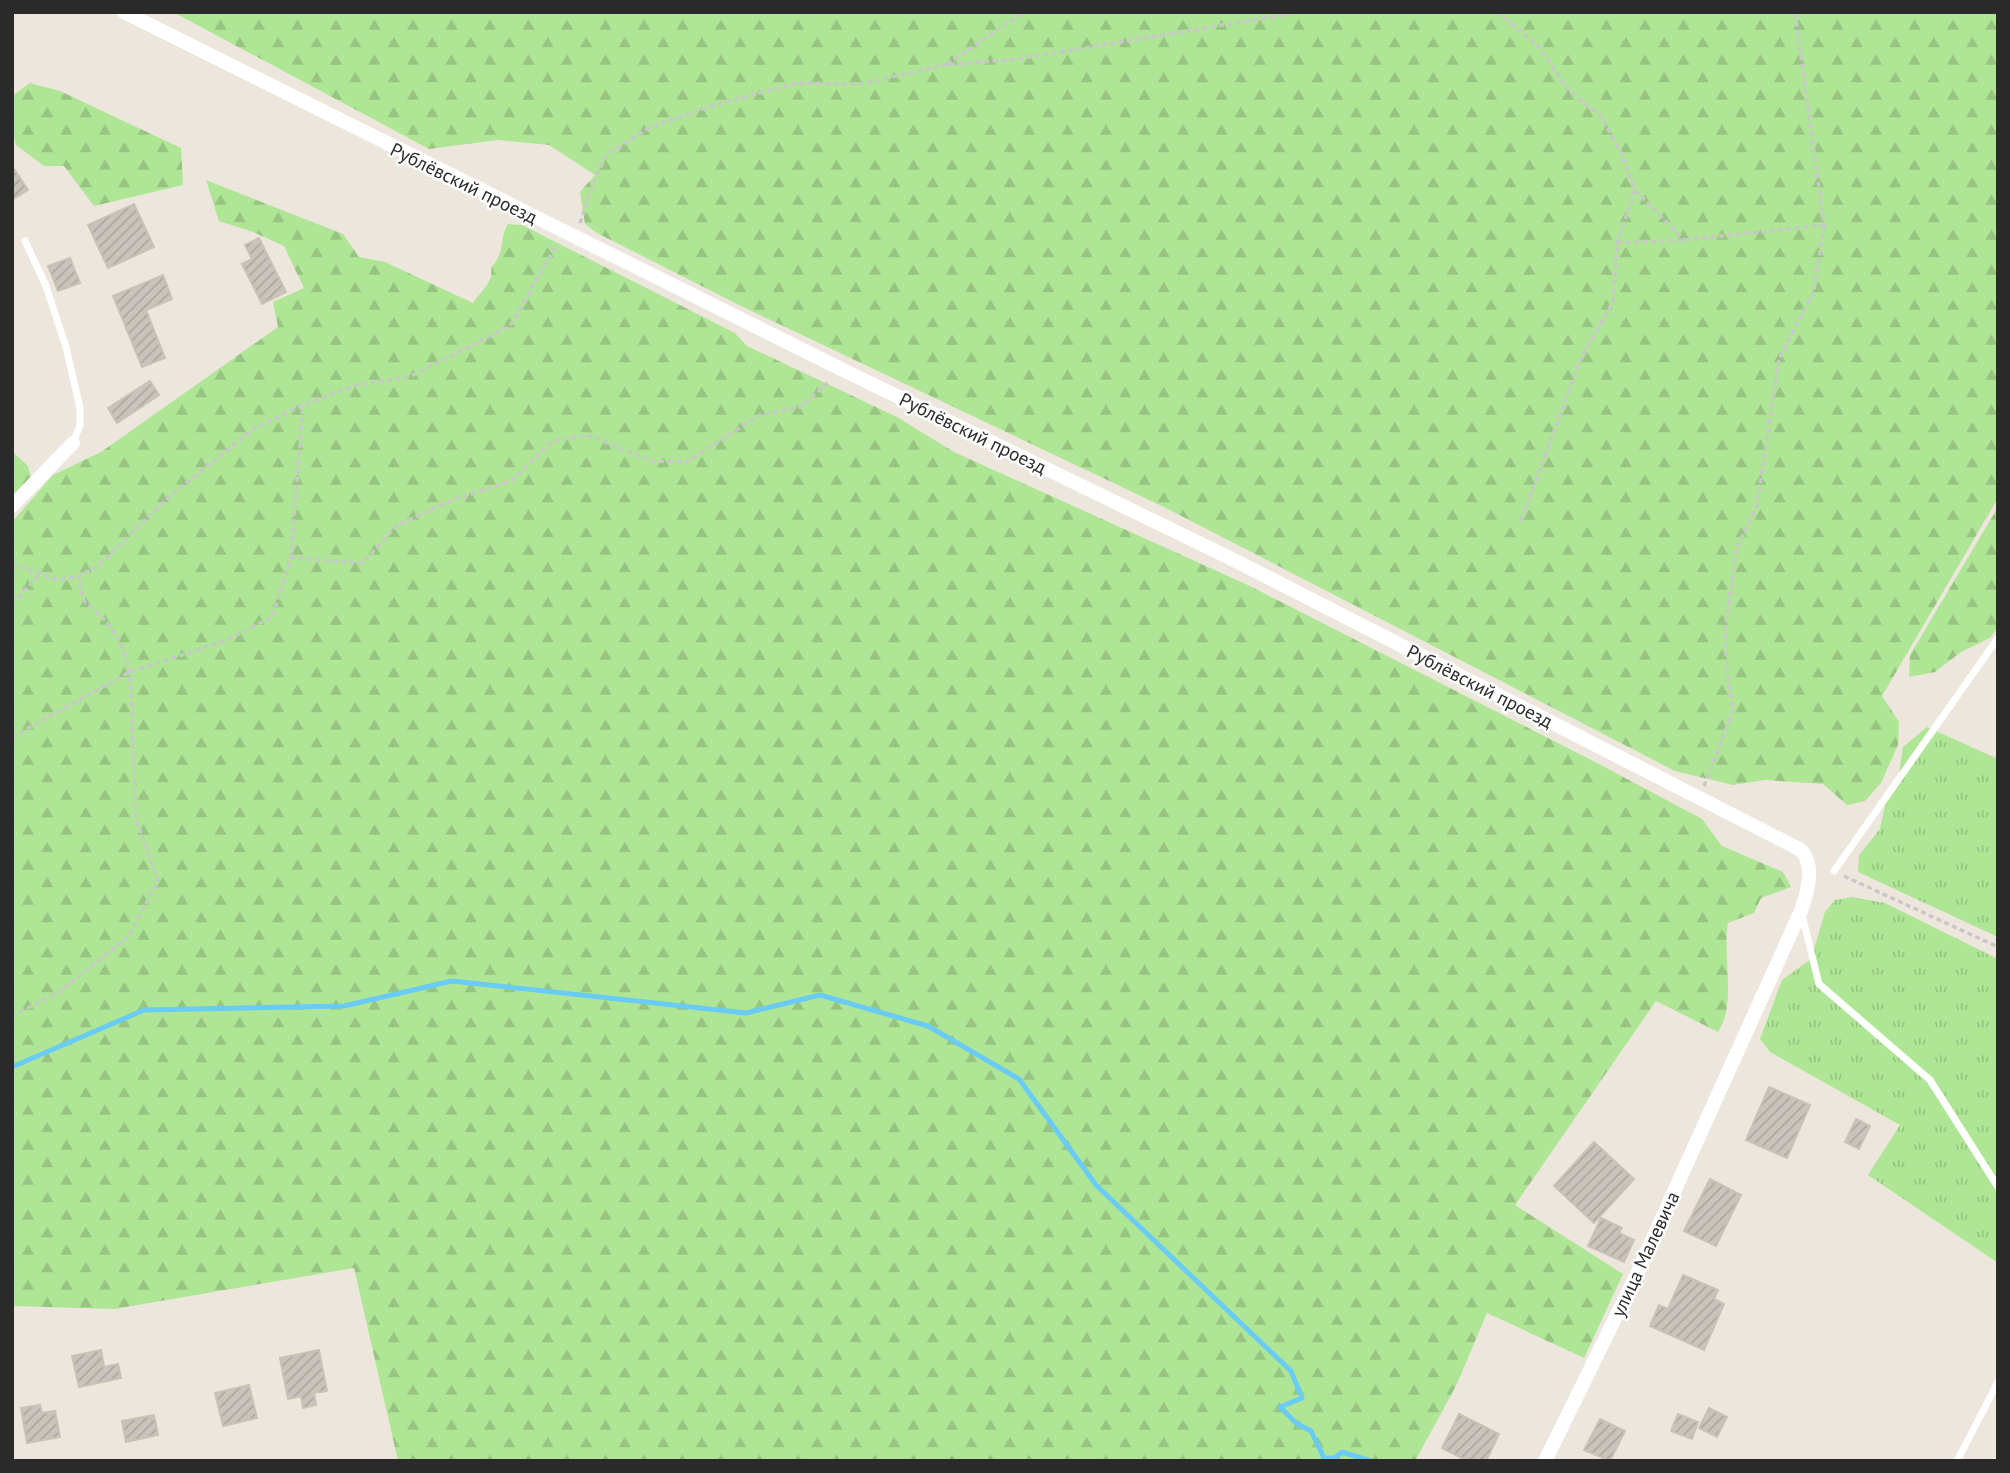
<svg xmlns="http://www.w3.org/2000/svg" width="2010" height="1473" viewBox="0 0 2010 1473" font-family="'PT Sans',sans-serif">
<defs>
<pattern id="grass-tufts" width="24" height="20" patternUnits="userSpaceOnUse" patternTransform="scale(1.75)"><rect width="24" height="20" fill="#afe696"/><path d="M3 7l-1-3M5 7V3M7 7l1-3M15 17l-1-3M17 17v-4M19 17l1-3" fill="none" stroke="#97c581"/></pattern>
<pattern id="forest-firs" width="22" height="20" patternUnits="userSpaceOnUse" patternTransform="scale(1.75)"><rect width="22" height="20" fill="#afe696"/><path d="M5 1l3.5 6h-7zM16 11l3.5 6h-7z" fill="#97c581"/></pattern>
<pattern id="building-hatch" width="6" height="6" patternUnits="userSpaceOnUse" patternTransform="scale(1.75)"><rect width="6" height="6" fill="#c8c3bb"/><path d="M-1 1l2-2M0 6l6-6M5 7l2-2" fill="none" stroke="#aca8a1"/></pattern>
</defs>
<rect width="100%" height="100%" fill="#ede6dc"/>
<g fill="url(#grass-tufts)">
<polygon points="1927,727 1998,759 1998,937 1858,872 1859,855 1880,829 1887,795 1898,780 1903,747"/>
<polygon points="1852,897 1885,903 1998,959 1998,1263 1868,1175 1900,1125 1770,1052 1760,1039 1782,980 1811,959 1825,912 1835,900"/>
</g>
<g fill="url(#forest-firs)">
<polygon points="173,12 1998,12 1998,498 1882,696 1899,722 1898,745 1881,783 1865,801 1847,805 1823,784 1765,780 1733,785 1675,771 1164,507 739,305 597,233 585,224 580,192 595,175 549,145 498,140 429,149"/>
<polygon points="30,83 60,91 181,148 183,185 94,206 64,166 44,166 16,145 12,130 12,96"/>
<path d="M206 180 343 234 359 257 385 262 473 303C480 292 494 282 491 268 507 249 498 241 508 224L522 225 735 333 747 346 897 417 954 452 1250 586 1597 763 1702 819 1722 846 1783 872 1791 887 1761 898 1754 913 1728 923C1722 957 1737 1004 1718 1032L1656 1001 1515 1205 1623 1274 1584 1358 1487 1313 1456 1386 1415 1461H398L354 1268 114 1309 12 1306V522L53 475 101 452 278 327 273 302 304 288 284 246 253 232 219 221Z"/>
<polygon points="12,451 28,466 31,477 12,498"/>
<polygon points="1998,507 1998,627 1990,638 1961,652 1935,672 1909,677 1910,655"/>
</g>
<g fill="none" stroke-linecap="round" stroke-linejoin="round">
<polyline stroke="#6acbf4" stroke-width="5" points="12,1067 144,1010 344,1006 452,981 746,1013 820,995 928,1026 1019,1079 1096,1185 1291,1371 1302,1398 1280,1407 1296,1423 1311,1431 1324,1458 1335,1458 1342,1452 1371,1461"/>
</g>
<g fill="url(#building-hatch)" stroke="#c9c2b5" stroke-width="2">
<polygon points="12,166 28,190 12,200"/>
<polygon points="134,204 154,247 108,268 88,225"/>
<polygon points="259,238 286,292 262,304 242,264 252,259 245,245"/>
<polygon points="70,258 80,283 58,291 48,266"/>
<polygon points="163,275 172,299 146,310 165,358 142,367 113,296"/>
<polygon points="150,381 159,395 117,423 108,408"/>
<polygon points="1769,1087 1810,1105 1787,1158 1746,1140"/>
<polygon points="1856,1119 1870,1126 1859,1149 1845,1142"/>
<polygon points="1594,1142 1634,1179 1594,1223 1554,1186"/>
<polygon points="1710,1179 1741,1195 1716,1246 1684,1231"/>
<polygon points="1601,1218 1622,1228 1619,1233 1634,1240 1624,1262 1588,1246"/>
<polygon points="1683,1275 1718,1290 1714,1299 1724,1304 1704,1350 1650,1326 1659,1305 1668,1309"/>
<polygon points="101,1350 104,1367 118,1364 121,1378 79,1387 72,1356"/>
<polygon points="319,1350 327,1391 314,1393 316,1405 303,1408 301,1396 288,1399 280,1358"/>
<polygon points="249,1385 257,1418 223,1426 215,1393"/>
<polygon points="40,1405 42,1413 55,1411 60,1437 27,1443 21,1408"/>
<polygon points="1709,1408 1727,1417 1717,1437 1699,1428"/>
<polygon points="1459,1414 1499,1434 1486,1461 1467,1461 1442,1448"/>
<polygon points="1678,1414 1698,1422 1692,1439 1671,1431"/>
<polygon points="154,1415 158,1435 126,1442 122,1421"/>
<polygon points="1600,1419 1625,1431 1610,1461 1584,1450"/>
</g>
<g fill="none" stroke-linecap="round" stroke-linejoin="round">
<g stroke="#c8c8c8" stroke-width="3.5" stroke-dasharray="5 3.5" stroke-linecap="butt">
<polyline points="1465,12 1477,12"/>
<polyline points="1498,12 1540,48 1569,91 1600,115 1621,153 1635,190 1684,240"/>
<polyline points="947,64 1024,12"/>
<polyline points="580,223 596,176 608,154 650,127 712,106 796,83 861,84 945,65 1018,59 1301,12"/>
<polyline points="1617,243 1684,240 1824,225 1795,12"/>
<polyline points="1521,521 1581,358 1613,302 1617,243 1635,190"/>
<polyline points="291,558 303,405"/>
<polyline points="12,564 58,580 78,576 98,566 170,496 253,429 303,405 356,385 409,377 510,326 557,244"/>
<polyline points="12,604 41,573"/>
<polyline points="12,737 130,672 227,640 272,617 291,558 363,563 396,526 447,502 511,481 552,441 588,435 651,461 686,462 760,415 800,407 830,381"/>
<polyline points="1704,786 1733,711 1727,672 1725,629 1737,548 1757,505 1779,359 1814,291 1824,225"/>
<polyline points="1844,876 1998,947"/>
<polyline points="12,1016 59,992 128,937 158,881 136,819 130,672 121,643 107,622 84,601 78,576"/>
</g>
<g stroke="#fff" stroke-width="7">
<polyline points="25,241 46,286 66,347 80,408 80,425 73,443"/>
<polyline points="1834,871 1998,638"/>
<polyline points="1802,915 1819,984 1930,1080 1998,1187"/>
<polyline points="1957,1461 1998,1382"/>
</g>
<g stroke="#fff" stroke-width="14">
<path d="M124 12 841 369 1232 559 1801 850C1816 867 1807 892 1801 911L1634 1280 1545 1461"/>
<polyline points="12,506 73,443"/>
</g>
</g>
<g text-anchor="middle" stroke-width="5" stroke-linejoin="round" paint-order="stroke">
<g font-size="19" fill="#2a2a2a" stroke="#fff">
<text transform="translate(464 183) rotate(26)" y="7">Рублёвский проезд</text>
<text transform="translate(973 433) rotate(26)" y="7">Рублёвский проезд</text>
<text transform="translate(1480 686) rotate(27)" y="7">Рублёвский проезд</text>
<text transform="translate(1645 1254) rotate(-65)" y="7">улица Малевича</text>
</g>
</g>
<rect width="2010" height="1473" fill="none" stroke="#2a2a2a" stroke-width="28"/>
</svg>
